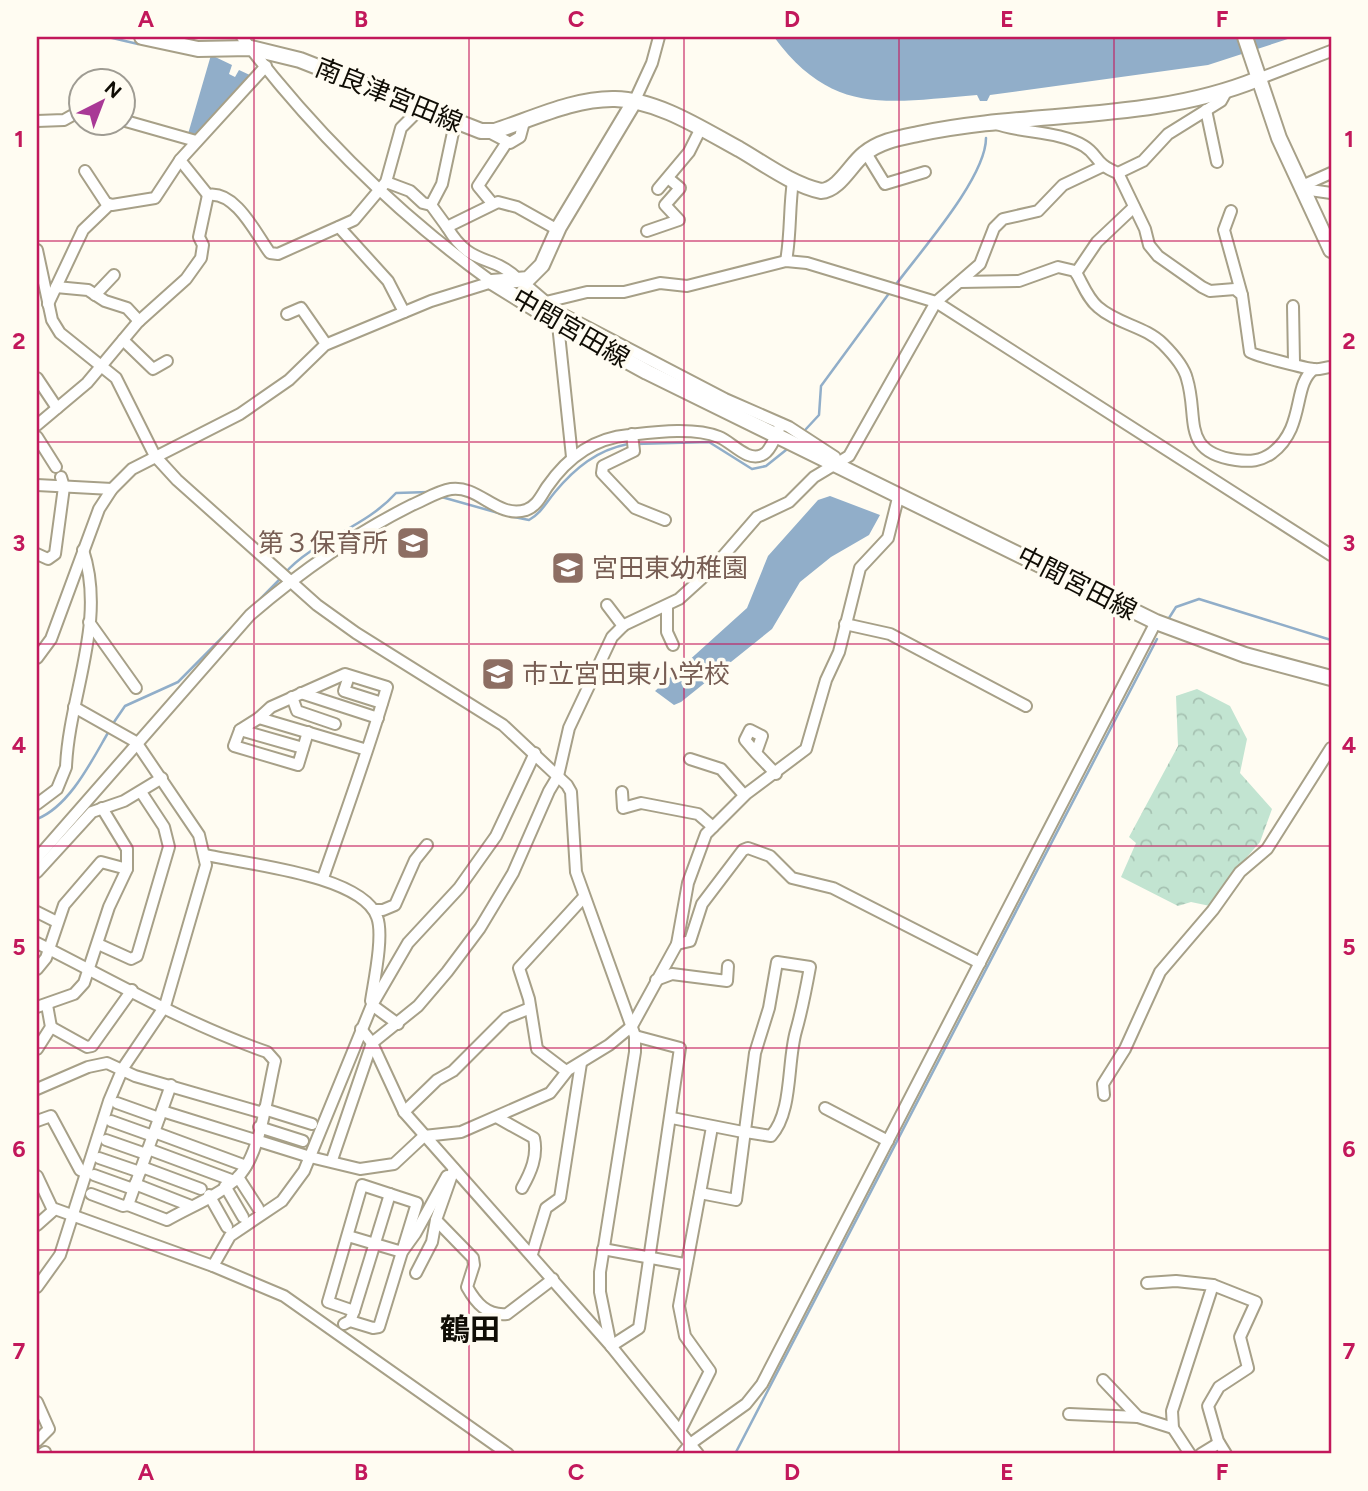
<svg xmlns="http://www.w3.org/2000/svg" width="1368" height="1491" viewBox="0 0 1368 1491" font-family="Figtree,'Noto Sans JP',sans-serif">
<defs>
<pattern id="forest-crowns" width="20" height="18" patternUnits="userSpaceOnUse" patternTransform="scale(1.75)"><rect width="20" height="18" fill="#c2e4d1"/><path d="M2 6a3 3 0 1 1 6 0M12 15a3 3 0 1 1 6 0" fill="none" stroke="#a6c2b2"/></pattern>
</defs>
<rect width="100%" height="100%" fill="#fffcf2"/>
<polygon fill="url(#forest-crowns)" points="1197,689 1230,706 1247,739 1240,773 1272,809 1260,842 1226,881 1210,906 1191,902 1178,906 1121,877 1136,843 1129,837 1178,746 1176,696"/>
<g fill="#91aec9">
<path d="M774 37H1294L1208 65 990 95 987 101H980L977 95C889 102 833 117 774 37Z"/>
<polygon points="211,55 232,65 229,74 235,77 239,70 252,76 196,136 188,134"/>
<polygon points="830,496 880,515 869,535 831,557 800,582 772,629 681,702 674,705 655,691 747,608 768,556 818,500"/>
</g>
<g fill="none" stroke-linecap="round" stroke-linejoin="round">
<g stroke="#91aec9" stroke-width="2.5">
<polyline points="108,37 138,44 142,41"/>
<path d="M894 287C919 253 986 178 986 138"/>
<polyline points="806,429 819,415 821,386 890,292"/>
<polyline points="635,444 709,442 752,469 766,466 786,450"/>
<polyline points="438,496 502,514"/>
<path d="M509 516 529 520C542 512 545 504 555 492 575 468 597 450 628 444"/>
<path d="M284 574C315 539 365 528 396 493L429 492"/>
<polyline points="1169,618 1176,607 1199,599 1331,640"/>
<polyline points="112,725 125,706 178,682 280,579"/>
<path d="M37 819C70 806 92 760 109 731"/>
<polyline points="735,1454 1157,639"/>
</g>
<defs>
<g id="minor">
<path d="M242 37C314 132 396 213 492 282"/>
<path d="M266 66 180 160 208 195C236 190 257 236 270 253L278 254 354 220 386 182 401 128 420 109"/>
<polyline points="1258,79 1331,51"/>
<polyline points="634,102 652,63 659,37"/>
<polyline points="1206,110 1217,162"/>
<polyline points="122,120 196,141"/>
<polyline points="37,121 64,120 80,111"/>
<path d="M994 123C1022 134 1057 130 1084 146 1099 155 1094 164 1118 173L1143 161 1168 134 1221 101 1226 92"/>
<polyline points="487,131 510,143 520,137 524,122"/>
<polyline points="866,153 885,184 925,172"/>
<polyline points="85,171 106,203 112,205 155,198 180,160"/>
<path d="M1118 173 1145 229 1149 245 1158 256 1202 287 1210 291 1235 289 1242 295 1250 352C1253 355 1308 369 1314 369 1319 370 1326 367 1331 367"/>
<polyline points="386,182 410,191 423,203 431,205 442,184 455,123"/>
<polyline points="1302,186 1331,173"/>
<polyline points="658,189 689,152 700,130"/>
<polyline points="1303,189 1331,193"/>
<polyline points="492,203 478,186 507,142"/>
<polyline points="431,205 447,227 498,202 517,207 558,230"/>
<polyline points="1231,211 1224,230 1242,295"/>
<polyline points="339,227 388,281 404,312"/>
<path d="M447 227C472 269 491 252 519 280"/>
<polyline points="647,231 679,220 665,205 680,188 668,178"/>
<polyline points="37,250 52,320 60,333 116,378 155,456 177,480 317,605 356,633 503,725 567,785 571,792 576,872 635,1036 635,1052 600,1272 600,1292 611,1346"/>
<path d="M786 261C791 234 789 208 793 181"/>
<polyline points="1076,273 1097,242 1134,207"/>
<path d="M960 282 1019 281 1058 267 1075 271C1082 282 1087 298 1098 307 1117 324 1145 326 1163 344 1173 354 1184 366 1187 379 1199 418 1180 452 1236 460 1250 462 1261 461 1272 453 1306 427 1292 385 1314 369"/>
<polyline points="526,285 546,302"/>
<polyline points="56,287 88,290 105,301 127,308 139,321"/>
<polyline points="95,295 114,275"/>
<polyline points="48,304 83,230 109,205"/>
<polyline points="1293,306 1294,362"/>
<polyline points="287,314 301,308 326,344"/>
<polyline points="562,314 725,399 789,427 835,457"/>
<polyline points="123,340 153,369 167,361"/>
<polyline points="37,378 57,408"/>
<polyline points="37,425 87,383 138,322 186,279 201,258 203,245 199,237 208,195"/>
<polyline points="632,434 634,451 603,466 602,473 635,508 665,520"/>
<polyline points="37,437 56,467"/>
<polyline points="572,457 557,315 546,302 587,292 624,292 660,283 687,286 786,261 807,263 936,302 1331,555"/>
<polyline points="37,485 112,489"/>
<polyline points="37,554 48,559 55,554 64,487 61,477"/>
<polyline points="607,605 623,626"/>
<polyline points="667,606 667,632 673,645"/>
<polyline points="89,622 136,688"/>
<polyline points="845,624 890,634 1026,706"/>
<polyline points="37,658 51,639 99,509 112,489 132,469 240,414 289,380 325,345 431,301 492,282"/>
<polyline points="349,676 344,691 382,703"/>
<polyline points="301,693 378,718"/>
<polyline points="292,697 297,711 335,724"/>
<polyline points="259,718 240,730 234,746 298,765 308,732"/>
<polyline points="240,730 303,748"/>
<polyline points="756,753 745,740 750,730 762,736 756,753 776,774"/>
<polyline points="690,759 721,769 744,795"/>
<polyline points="622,792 623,808 641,803 698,814 713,827"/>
<path d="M37 804 57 789 66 767C69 695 107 622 83 550"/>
<path d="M206 855C245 864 362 875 377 917 384 935 374 981 371 1001"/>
<path d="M37 858 250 615C300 572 352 535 412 505 424 500 438 491 451 489 479 485 497 519 526 510 537 506 541 496 547 487 567 458 594 438 629 435 656 432 694 427 719 437 732 442 747 462 762 455 771 452 777 432 781 424"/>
<polyline points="37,872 92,812 124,801 162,778"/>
<path d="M323 878C345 815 368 752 387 687L345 674 271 707 259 718 367 750"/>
<polyline points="374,910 383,910 395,905 415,860 427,845"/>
<polyline points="37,912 57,922"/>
<path d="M37 943C113 981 186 1024 267 1052L275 1061C267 1094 261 1155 237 1178 219 1196 189 1207 167 1220L128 1205 171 1085"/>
<polyline points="98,944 131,959 137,956 169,847 164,827 141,792"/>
<polyline points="677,944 690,941 702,904 743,850 748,848 770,856 792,878 833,888 980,963"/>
<polyline points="37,969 46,958 64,905 101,862 127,869"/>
<polyline points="656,980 672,974 727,981 728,966"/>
<polyline points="372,1005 398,1024"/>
<polyline points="37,1007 74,994 84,983 109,907 127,869 127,849 102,808"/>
<polyline points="51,1027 87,1047 92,1046 132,990"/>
<polyline points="361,1029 372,1043 404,1112 611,1346 698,1454"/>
<polyline points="37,1049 51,1027 47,1005"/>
<polyline points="566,1071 537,1049 529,999 519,968 584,897"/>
<polyline points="37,1089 88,1067 107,1063 135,1076 263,1113"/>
<polyline points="1104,1095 1103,1084 1125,1049 1160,972 1213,910 1240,872 1267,849 1331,748"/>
<polyline points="117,1103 159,1118"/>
<polyline points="825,1108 888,1141"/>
<polyline points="264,1109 312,1124"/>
<polyline points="162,1111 310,1157 360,1169 394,1164 424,1136 461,1132 550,1093 568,1070 609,1045 632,1026 677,944 688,883 706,834 746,794 806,749 826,680 839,652 860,568 888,538 899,494"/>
<polyline points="404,1112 437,1080 453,1071 506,1018 528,1009"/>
<path d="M498 1118 534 1138C538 1156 531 1172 522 1188"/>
<polyline points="672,1118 743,1132"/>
<polyline points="37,1121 51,1116 80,1170 86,1173"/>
<polyline points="111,1121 153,1136"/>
<polyline points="259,1127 303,1141"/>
<polyline points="154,1132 246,1166"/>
<polyline points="106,1140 146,1154"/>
<polyline points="148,1149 234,1181"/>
<polyline points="99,1158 140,1172"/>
<polyline points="332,1160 372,1043 418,1006 447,972 480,928 513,873 549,791 558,776 569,728 612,637 624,625 679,599 711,570 757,517 789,502 814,477 849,456 936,302 980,264 994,228 1003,219 1038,211 1063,185 1101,167"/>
<polyline points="142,1167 201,1189"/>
<path d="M454 1169 436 1220 473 1258 474 1265 467 1287C476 1303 487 1316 507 1314L553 1279"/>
<polyline points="94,1175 133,1189"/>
<polyline points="37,1176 53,1210"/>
<polyline points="238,1177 258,1208"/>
<polyline points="135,1184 191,1206"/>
<polyline points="225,1186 243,1217"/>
<polyline points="700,1193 712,1127"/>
<polyline points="91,1194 123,1206 128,1205"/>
<polyline points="209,1195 227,1227"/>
<polyline points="37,1225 55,1209 213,1266 284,1296 508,1454"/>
<polyline points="348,1236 402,1252 417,1203 362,1185 328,1302 354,1311 350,1321"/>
<polyline points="603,1249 684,1264"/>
<polyline points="532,1254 546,1208 560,1198 581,1063"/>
<polyline points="213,1266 230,1236 282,1201 304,1171 372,1005 408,943 459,888 496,836 535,753"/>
<polyline points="416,1273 432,1242 436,1220"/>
<polyline points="1147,1283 1176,1281 1213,1285 1172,1411 1173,1428 1190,1454"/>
<polyline points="1213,1285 1256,1302 1240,1337 1248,1368 1219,1387 1208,1406 1218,1441 1226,1454"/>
<polyline points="37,1287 60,1255 109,1101 123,1068 165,1006 206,865 199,835 136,742 74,707"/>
<polyline points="354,1311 390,1194"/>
<polyline points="344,1324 350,1321 373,1328 379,1327 402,1252 415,1234 447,1176"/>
<polyline points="611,1346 639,1328 680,1048 635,1036"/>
<polyline points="1103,1380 1138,1417"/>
<polyline points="37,1402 49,1429 37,1441"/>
<polyline points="1069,1414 1138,1417 1173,1428"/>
<path d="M680 1431 710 1371 685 1336 679 1306 700 1193 736 1200 755 1053 769 1008 777 962 810 967C806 989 802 1010 796 1031 787 1062 793 1112 771 1136L746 1132"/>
<polyline points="42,1454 45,1452"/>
<polyline points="682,1454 690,1444 746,1404 762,1384 1156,622"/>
<polyline points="1201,1454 1219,1443"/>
</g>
<g id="major">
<path d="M142 37 198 49 251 48 300 60 481 131H495C532 119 575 98 615 99 658 100 702 129 739 149 765 164 791 184 821 191 839 190 851 164 864 154 880 141 899 138 918 134 1030 110 1150 123 1258 79"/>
<polyline points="1245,37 1279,138 1331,250"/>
<polyline points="492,282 558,323 647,372 1156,622 1245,655 1331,678"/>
<polyline points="492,282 528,279 542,265 559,227 634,102"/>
</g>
</defs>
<use href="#minor" stroke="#a7a088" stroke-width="14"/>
<use href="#major" stroke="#a7a088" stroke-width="18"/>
<use href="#minor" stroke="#fff" stroke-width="10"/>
<use href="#major" stroke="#fff" stroke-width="14"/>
</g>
<path fill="none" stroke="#c2185b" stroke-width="2" stroke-opacity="0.55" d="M254 37V1454M469 37V1454M684 37V1454M899 37V1454M1114 37V1454M37 241H1331M37 442H1331M37 644H1331M37 846H1331M37 1048H1331M37 1250H1331"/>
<defs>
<symbol id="school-square" viewBox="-11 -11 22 22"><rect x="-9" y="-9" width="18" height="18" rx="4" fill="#8d6e63" stroke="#fffcf2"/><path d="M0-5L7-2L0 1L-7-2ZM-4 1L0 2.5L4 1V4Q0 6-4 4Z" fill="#fff"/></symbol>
</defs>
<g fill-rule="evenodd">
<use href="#school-square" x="394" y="524" width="38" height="38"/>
<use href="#school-square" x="549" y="549" width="38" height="38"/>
<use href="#school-square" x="479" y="655" width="38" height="38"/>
</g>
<g text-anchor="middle" stroke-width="7" stroke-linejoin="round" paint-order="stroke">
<g font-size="26" fill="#100d05" stroke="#fffcf2">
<text transform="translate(389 95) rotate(22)" y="9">南良津宮田線</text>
<text transform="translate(571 328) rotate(30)" y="9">中間宮田線</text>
<text transform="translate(1077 583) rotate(27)" y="9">中間宮田線</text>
</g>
<g font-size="26" fill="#785e54" stroke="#fffcf2" text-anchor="start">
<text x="388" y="552" text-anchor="end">第３保育所</text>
<text x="592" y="577">宮田東幼稚園</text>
<text x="522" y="683">市立宮田東小学校</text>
</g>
<g font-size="30" font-weight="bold" fill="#100d05" stroke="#fffcf2">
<text x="470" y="1340">鶴田</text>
</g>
</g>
<rect width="1368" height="1491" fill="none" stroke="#fffcf2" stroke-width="77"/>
<g transform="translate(102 102) rotate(42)"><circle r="33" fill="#fffcf2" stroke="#9f9c93" stroke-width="2"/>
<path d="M0-5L12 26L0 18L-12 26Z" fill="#a93996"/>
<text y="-10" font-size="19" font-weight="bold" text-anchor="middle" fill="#100d05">N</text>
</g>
<rect x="38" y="38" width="1292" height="1414" fill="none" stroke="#c2185b" stroke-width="2.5"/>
<g font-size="23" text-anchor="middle" font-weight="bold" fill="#c2185b">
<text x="146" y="27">A</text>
<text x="361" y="27">B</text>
<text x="576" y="27">C</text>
<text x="792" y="27">D</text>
<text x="1007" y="27">E</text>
<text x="1222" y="27">F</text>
<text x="19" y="147">1</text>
<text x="1349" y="147">1</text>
<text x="19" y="349">2</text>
<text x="1349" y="349">2</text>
<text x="19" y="551">3</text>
<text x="1349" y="551">3</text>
<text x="19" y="753">4</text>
<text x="1349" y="753">4</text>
<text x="19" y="955">5</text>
<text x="1349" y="955">5</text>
<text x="19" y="1157">6</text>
<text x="1349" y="1157">6</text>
<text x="19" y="1359">7</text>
<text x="1349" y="1359">7</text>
<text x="146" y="1480">A</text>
<text x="361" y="1480">B</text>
<text x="576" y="1480">C</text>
<text x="792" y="1480">D</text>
<text x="1007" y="1480">E</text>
<text x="1222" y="1480">F</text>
</g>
</svg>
